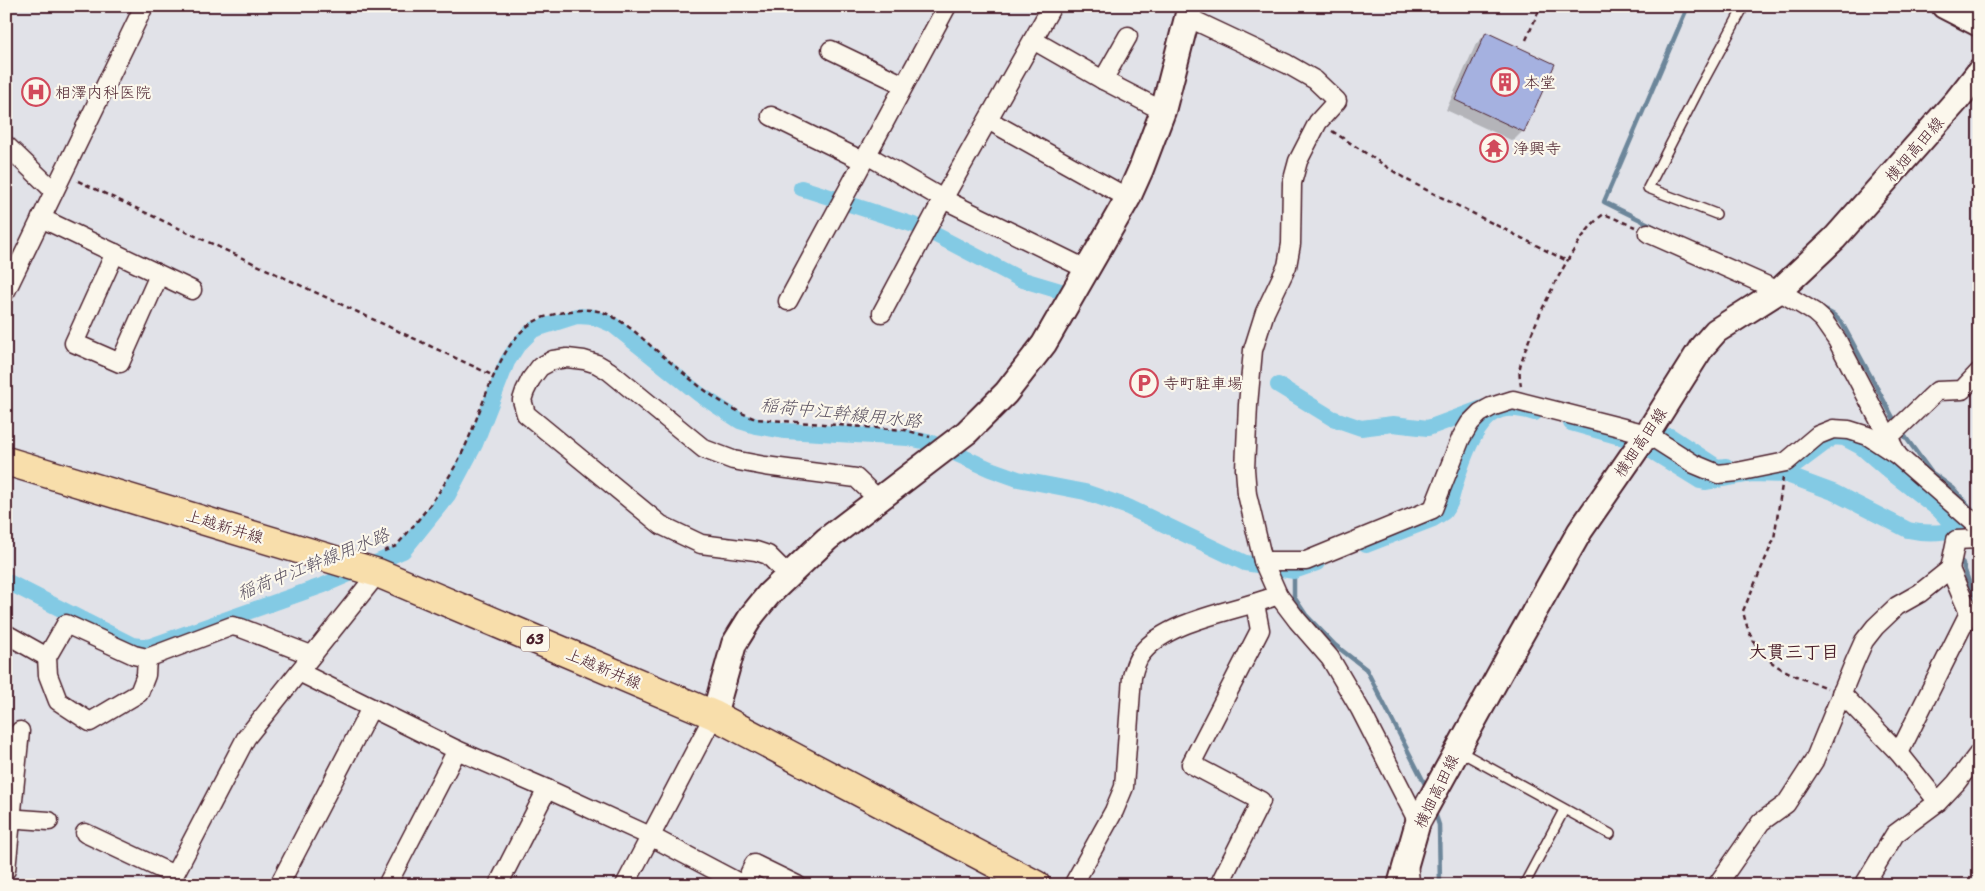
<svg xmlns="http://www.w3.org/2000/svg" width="1985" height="891" viewBox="0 0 1985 891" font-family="Sriracha,'Klee One',sans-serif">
<rect width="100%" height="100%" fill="#e1e2e8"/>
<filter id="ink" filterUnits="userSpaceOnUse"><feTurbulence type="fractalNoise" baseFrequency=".02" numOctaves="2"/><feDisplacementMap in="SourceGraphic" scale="10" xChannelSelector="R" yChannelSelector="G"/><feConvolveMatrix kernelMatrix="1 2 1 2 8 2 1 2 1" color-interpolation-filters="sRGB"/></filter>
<g filter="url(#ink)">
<polygon fill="#0003" points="1486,34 1523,131 1513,141 1446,110 1476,44"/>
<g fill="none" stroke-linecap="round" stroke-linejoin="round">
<g stroke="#6c869a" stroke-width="4.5">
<polyline points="1655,227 1604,202 1688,6"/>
<polyline points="1821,308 1834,315 1842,323 1897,425"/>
<polyline points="1901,431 1931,472 1953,488 1974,512"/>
<polyline points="1950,522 1954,537"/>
<polyline points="1962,562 1979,611"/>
<polyline points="1294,571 1294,597 1306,615 1335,645 1366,669 1427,788"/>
<polyline points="1434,810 1439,825 1440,885"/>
</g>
<g stroke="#83cae4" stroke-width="16">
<polyline points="801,188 839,200"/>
<polyline points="846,203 923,228"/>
<polyline points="932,233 1020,279 1067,293"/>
<polyline points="1278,385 1332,418 1361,428 1393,424 1428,428 1485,407"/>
<path d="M1571 423 1631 440 1653 452 1700 481 1705 482 1751 474 1787 475 1833 492 1908 530C1930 535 1960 533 1979 519"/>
<polyline points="1670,436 1717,467 1726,466"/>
<polyline points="1797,464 1833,437 1844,438 1861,447 1890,472 1939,510 1950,522"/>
<path d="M1366 545 1433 519 1444 512 1450 503C1457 476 1472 420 1501 410 1512 407 1525 410 1535 413"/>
<polyline points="6,581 132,645 148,647 324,585 403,551 448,495 475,444 507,362 518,345 533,330 577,316 594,317 613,325 699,394 740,421 756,426 785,431 908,438 932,443 990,469 1018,479 1085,492 1128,507 1245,563 1294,571 1317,563"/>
</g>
</g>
<polygon fill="#a5b1e0" stroke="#4a1f2b" points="1486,32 1555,64 1524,132 1455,100"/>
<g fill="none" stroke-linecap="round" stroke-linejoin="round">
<defs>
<g id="lane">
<polyline points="1716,214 1648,188 1699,89 1744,6"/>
<polyline points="1459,751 1610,834"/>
<polyline points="1413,868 1415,885"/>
<polyline points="1524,885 1564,810"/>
</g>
<g id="street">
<polyline points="1187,17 1287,64 1315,80 1337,101 1318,122 1298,161 1292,183 1291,244 1287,266 1265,312 1253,350 1248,405 1245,469 1247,494 1263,561 1278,595 1297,620 1330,658 1360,709 1418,822"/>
<polyline points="1033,40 1103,80 1163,111"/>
<polyline points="831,50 904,85"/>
<polyline points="1103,80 1128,36"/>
<polyline points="771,116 863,161"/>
<polyline points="988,120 1128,198"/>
<polyline points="6,145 54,191"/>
<polyline points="867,155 943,199 1086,269"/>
<polyline points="41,218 192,290"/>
<polyline points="1648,233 1779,291 1814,312 1823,320 1837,340 1897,454"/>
<polyline points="115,253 74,343 120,363 159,275"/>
<polyline points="6,291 144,6"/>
<polyline points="788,301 947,6"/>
<polyline points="882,313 943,199 1052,6"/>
<polyline points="1888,438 1937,391 1962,390 1979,372"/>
<polyline points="1263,561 1306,561 1433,509 1461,438 1470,423 1480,413 1491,407 1513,400 1647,434 1694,464 1718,474 1737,472 1786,462 1818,435 1833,429 1849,430 1868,436 1897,455 1979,527"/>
<polyline points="1950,569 1956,540 1979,539"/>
<polyline points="788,575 768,555 756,551 701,544 661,525 526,414 522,400 525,391 531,379 540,367 553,360 567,358 584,360 597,364 609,371 704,449 733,460 765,466 856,478 878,499"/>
<polygon points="66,624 134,655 147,658 146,675 139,693 90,722 58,701 48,675 47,657"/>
<polyline points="6,634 47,657"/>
<polyline points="147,658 232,626 241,628 311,655"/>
<polyline points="299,672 457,750 547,789 650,836 743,885"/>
<polyline points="1841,693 1899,753 1938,802"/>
<polyline points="6,818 49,821"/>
<polyline points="85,833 174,875"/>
<polyline points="6,870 20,731"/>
<polyline points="169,885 246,738 378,573"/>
<polyline points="279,885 371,708"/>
<polyline points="387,885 457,750"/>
<polyline points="498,885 547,789"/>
<polyline points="625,885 714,715"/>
<polyline points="744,885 754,864 797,885"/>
<path d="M1073 885 1114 811 1124 787 1132 677C1134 669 1136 660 1142 653 1169 619 1239 611 1278 595"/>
<polyline points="1219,885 1261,801 1191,764 1260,630 1255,604"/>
<polyline points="1717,885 1761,822 1786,804 1814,761 1855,661 1864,641 1875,627 1897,606 1920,593 1950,569 1969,613 1899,753"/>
<polyline points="1864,885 1895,834 1938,802 1956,783 1979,753"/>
</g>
<g id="secondary">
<polyline points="1944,6 1979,24"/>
<polyline points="714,715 734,644 752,615 769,594 827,539 967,432 1006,393 1044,344 1128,198 1141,169 1163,111 1190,6"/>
<polyline points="1400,885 1418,822 1516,644 1580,531 1647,434 1702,347 1716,331 1779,291 1835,238 1957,100 1979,72"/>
</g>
<polyline id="primary" points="6,461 378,573 714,715 1036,885"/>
</defs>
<use href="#lane" stroke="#4a1f2b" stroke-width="12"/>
<use href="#street" stroke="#4a1f2b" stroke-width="21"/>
<use href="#secondary" stroke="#4a1f2b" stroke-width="28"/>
<use href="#primary" stroke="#4a1f2b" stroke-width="31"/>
<g stroke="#4a1f2b" stroke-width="2.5" stroke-dasharray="5 4" stroke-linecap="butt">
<polyline points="1526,40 1541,6"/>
<polyline points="1332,131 1407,180 1567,261"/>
<polyline points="78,181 494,376"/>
<path d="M1521 386C1520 380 1519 373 1520 367 1528 333 1576 231 1604 214L1635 227"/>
<path d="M1783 478 1774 539 1743 611C1754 663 1782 671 1827 688"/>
<path d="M384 551 396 546C420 519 443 490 460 457 480 420 496 345 532 323 541 317 554 314 564 312 578 310 592 308 605 313 622 320 638 334 651 346 684 373 715 404 756 419L905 430 930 437"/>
</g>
<use href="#lane" stroke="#fbf7ec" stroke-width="9"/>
<use href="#street" stroke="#fbf7ec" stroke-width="18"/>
<use href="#secondary" stroke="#fbf7ec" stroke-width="24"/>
<use href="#primary" stroke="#f8deab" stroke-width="28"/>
</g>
</g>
<defs>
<symbol id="building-ring" viewBox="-11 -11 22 22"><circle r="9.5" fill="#fbf7ec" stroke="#d1495b" stroke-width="1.5"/><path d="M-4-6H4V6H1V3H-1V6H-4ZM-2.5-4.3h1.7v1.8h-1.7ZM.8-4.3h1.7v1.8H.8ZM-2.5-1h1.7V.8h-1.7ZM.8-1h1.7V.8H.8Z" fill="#d1495b"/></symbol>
<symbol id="hospital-ring" viewBox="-11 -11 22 22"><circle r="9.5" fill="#fbf7ec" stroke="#d1495b" stroke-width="1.5"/><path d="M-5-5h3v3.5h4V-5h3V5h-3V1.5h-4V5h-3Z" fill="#d1495b"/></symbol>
<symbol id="temple-ring" viewBox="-11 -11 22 22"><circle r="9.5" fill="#fbf7ec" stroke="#d1495b" stroke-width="1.5"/><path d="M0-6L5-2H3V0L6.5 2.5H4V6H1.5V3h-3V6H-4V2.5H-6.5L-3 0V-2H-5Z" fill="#d1495b"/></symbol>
<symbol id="parking-ring" viewBox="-11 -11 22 22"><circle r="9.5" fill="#fbf7ec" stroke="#d1495b" stroke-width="1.5"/><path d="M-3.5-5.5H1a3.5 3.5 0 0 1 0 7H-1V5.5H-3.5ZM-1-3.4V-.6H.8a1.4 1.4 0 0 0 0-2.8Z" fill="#d1495b"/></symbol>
</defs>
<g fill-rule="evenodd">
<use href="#building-ring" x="1489" y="66" width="32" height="32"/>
<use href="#hospital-ring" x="20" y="76" width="32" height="32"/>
<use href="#temple-ring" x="1478" y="132" width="32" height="32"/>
<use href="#parking-ring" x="1128" y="367" width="32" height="32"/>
</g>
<g text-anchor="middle" stroke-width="4.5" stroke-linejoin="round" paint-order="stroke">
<rect fill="#fbf7ec" stroke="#7f6065" stroke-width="1" x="521" y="626.5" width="28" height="25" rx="4"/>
<g font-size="15" font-weight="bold" fill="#4a1f2b">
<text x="535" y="644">63</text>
</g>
<g font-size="16" fill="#4a1f2b" stroke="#fbf7ec" text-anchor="start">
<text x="1524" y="88">本堂</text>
<text x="55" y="98">相澤内科医院</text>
<text x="1513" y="154">浄興寺</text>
<text x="1163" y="389">寺町駐車場</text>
</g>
<g font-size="16" fill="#4a1f2b" stroke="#fbf7ec">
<text transform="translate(1914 149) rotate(-49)" y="6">横畑高田線</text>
<text transform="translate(1640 442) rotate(-56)" y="6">横畑高田線</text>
<text transform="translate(225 526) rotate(17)" y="6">上越新井線</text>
<text transform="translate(604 668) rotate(23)" y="6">上越新井線</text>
<text transform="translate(1436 791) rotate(-64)" y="6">横畑高田線</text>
</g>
<g font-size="18" font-style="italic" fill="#5b5262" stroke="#fbf7ec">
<text transform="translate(841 413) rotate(6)" y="6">稲荷中江幹線用水路</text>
<text transform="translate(313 564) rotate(-22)" y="6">稲荷中江幹線用水路</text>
</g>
<g font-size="18" font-weight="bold" fill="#4a1f2b" stroke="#fbf7ec">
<text x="1794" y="658">大貫三丁目</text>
</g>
</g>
<rect width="1985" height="891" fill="none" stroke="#fbf7ec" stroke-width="25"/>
<rect x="12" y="12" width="1960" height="866" fill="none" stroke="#4a1f2b" stroke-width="2" filter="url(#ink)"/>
</svg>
